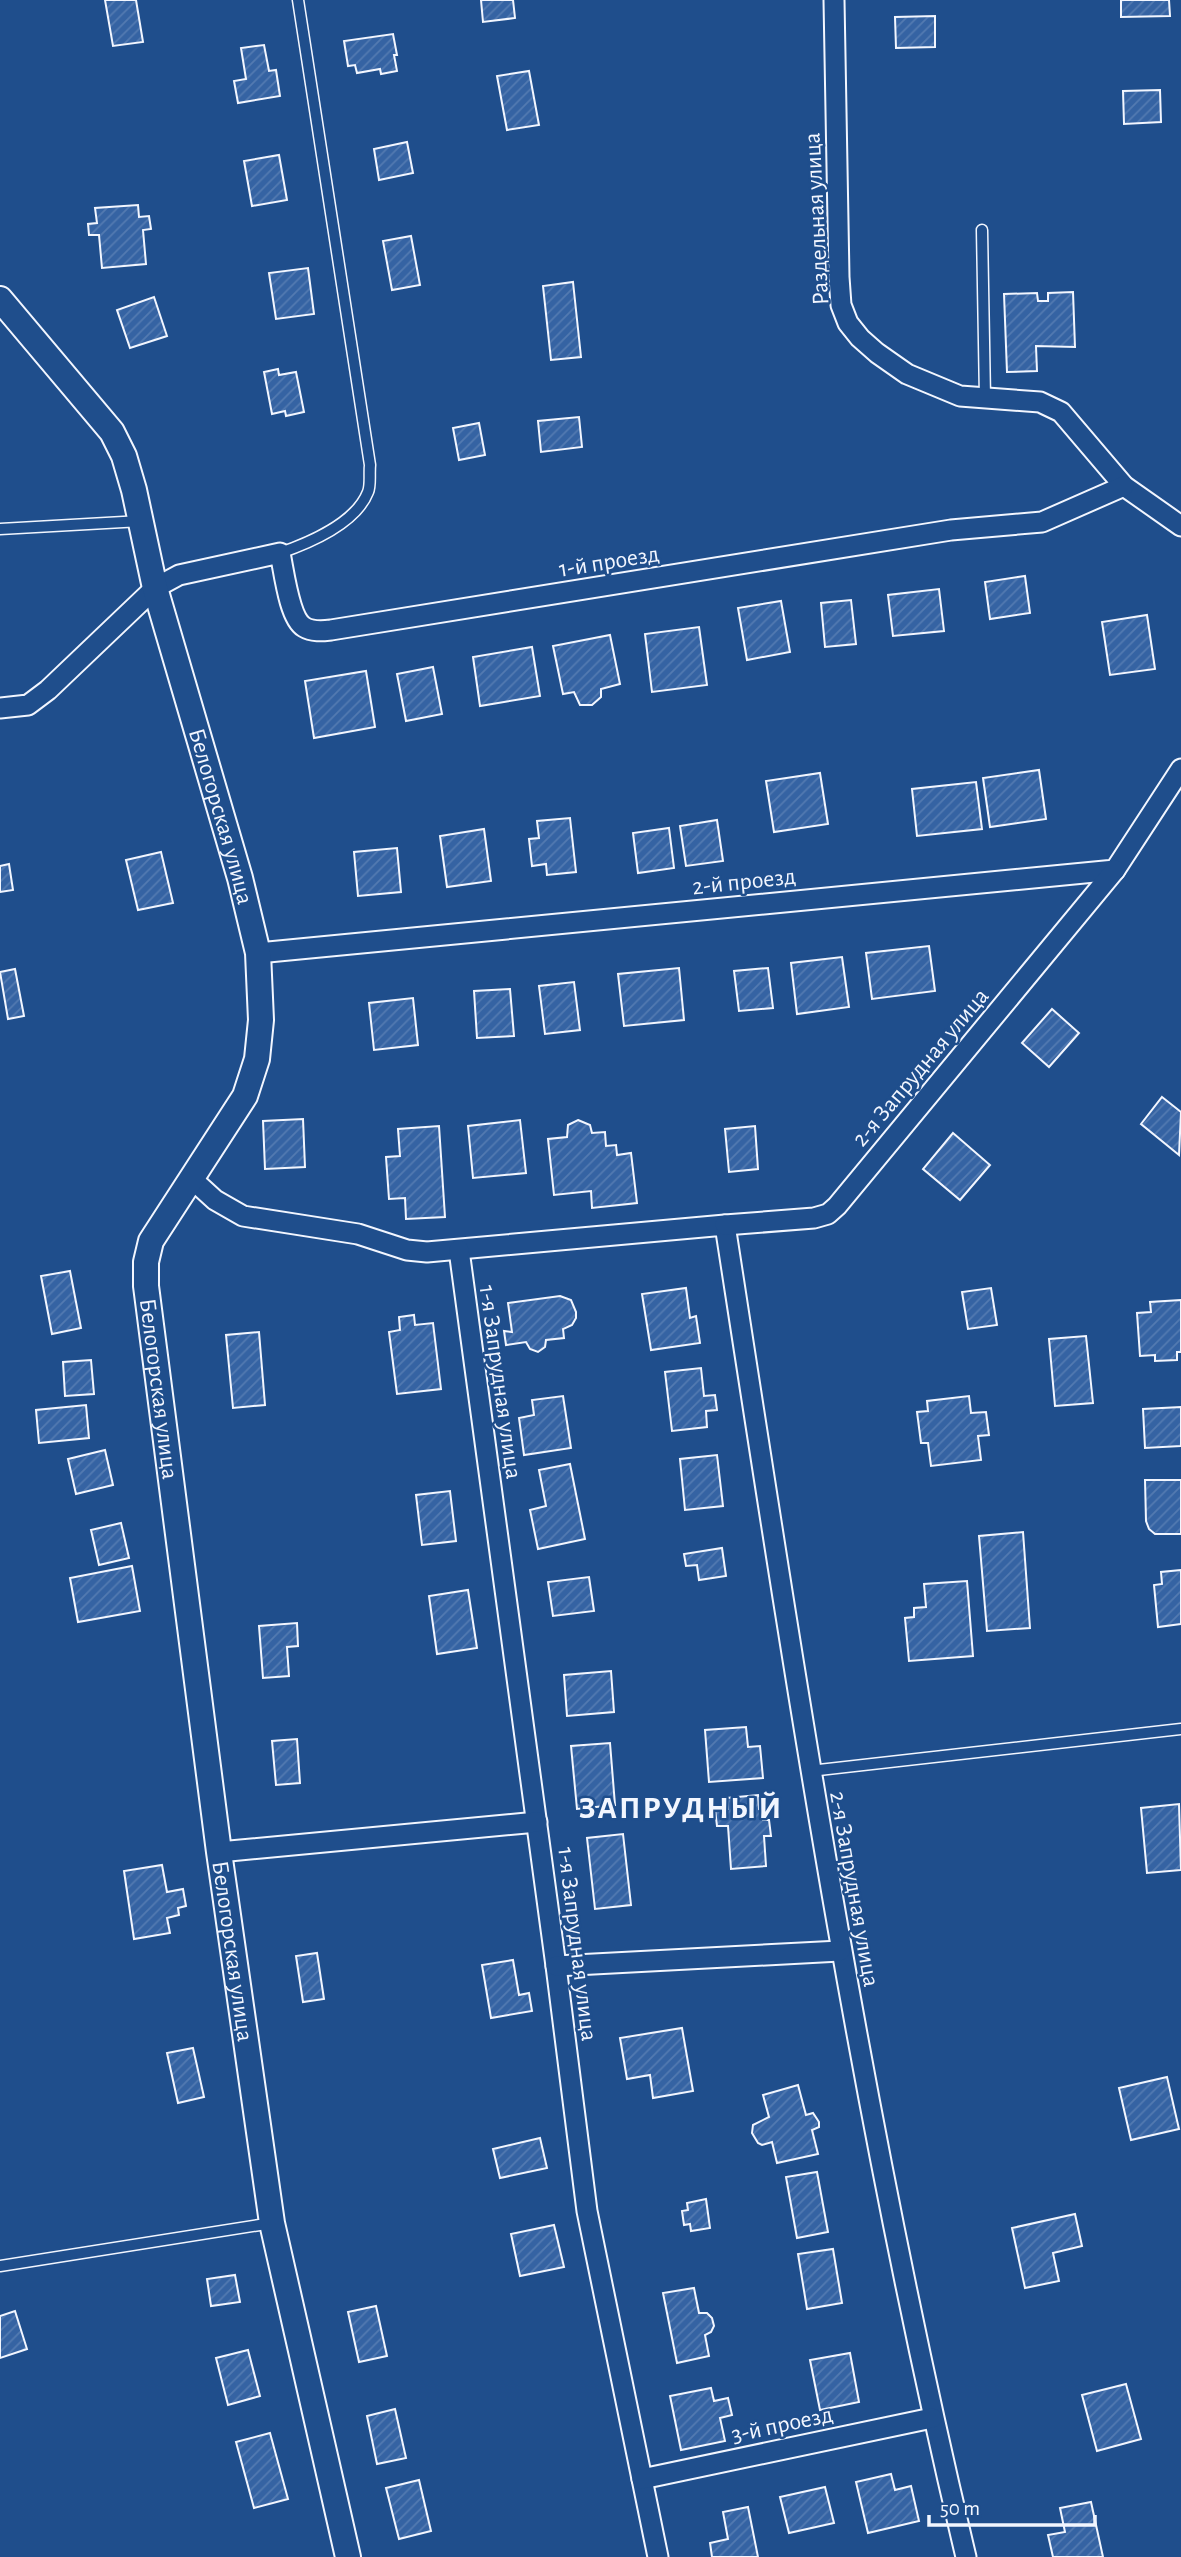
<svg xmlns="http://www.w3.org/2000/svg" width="1181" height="2557" viewBox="0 0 1181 2557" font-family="'Alegreya Sans',sans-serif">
<defs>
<pattern id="building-hatch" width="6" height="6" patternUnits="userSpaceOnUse" patternTransform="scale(1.75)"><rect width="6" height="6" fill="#3563a3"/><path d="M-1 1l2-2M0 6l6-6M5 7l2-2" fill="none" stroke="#537ab1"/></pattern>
</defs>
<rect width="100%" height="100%" fill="#1f4e8c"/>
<g fill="url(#building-hatch)" stroke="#f2f6ff" stroke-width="2">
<polygon points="105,0 136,0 143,42 113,46"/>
<polygon points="481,0 513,0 515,18 483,22"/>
<polygon points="1121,0 1169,0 1170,16 1121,17"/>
<polygon points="935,16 935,47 896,48 895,17"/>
<polygon points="393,34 397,55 394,55 397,71 381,74 380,69 357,73 355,65 348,66 344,41"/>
<polygon points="264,45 269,71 276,70 280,96 238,103 234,81 246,79 241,48"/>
<polygon points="529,71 539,125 507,130 497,76"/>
<polygon points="1160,90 1161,122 1124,124 1123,91"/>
<polygon points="407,142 413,173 379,180 374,149"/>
<polygon points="279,155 287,200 252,206 244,161"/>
<polygon points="138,205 139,217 149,216 151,229 143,230 146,264 102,268 99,235 89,235 88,224 97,223 95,208"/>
<polygon points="411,236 420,285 392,290 383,241"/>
<polygon points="308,268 314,314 276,319 269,273"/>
<polygon points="573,282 581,357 551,360 543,286"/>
<polygon points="1073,292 1075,347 1036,346 1037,371 1007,372 1004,294 1037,293 1038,301 1048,301 1048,293"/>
<polygon points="154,297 167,336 130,348 117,310"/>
<polygon points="278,369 279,375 296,372 304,412 286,416 285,411 272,414 264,372"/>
<polygon points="579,417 582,447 541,452 538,421"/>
<polygon points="479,423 485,455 459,460 453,428"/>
<polygon points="1025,576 1030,613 990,619 985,582"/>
<polygon points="939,589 944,631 893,636 888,595"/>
<polygon points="851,600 856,644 825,647 821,603"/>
<polygon points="781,601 790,652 747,660 738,608"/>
<polygon points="1147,615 1155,669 1110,675 1102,622"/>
<polygon points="699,627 707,685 652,692 645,634"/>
<polygon points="610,635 620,684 601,689 601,697 592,705 580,705 574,692 563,694 553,646"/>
<polygon points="532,647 540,696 480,706 473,657"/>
<polygon points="433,667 442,714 406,721 397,674"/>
<polygon points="366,671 375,727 314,738 305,681"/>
<polygon points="1039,770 1046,819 990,827 983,778"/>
<polygon points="820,773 828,824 774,832 766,781"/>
<polygon points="976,782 982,829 917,836 912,789"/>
<polygon points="570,818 576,872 547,875 546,864 532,866 529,839 539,838 537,821"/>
<polygon points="717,820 723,861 686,866 680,826"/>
<polygon points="669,828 674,868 638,873 633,833"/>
<polygon points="484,829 491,881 447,887 440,836"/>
<polygon points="397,848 401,892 358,896 354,852"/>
<polygon points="161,852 173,903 138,910 126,860"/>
<polygon points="9,864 13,890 0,892 0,866"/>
<polygon points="929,946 935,991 872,999 866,953"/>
<polygon points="842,957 849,1007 797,1014 791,963"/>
<polygon points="679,968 684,1020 624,1026 618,974"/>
<polygon points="768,968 773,1008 739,1011 734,971"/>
<polygon points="15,969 24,1016 8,1019 0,972"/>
<polygon points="574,982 580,1030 545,1034 539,986"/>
<polygon points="510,989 514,1036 477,1038 474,991"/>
<polygon points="413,998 418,1045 374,1050 369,1003"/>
<polygon points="1052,1009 1079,1033 1049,1067 1022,1043"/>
<polygon points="1162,1097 1181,1112 1179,1155 1141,1124"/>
<polygon points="303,1119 305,1167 265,1169 263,1121"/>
<polygon points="520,1120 526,1173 473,1178 468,1126"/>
<polygon points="578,1120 590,1125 592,1133 605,1132 606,1146 616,1145 617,1155 631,1153 637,1203 592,1208 591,1191 554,1195 548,1139 567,1137 568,1125"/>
<polygon points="439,1126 445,1217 406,1219 405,1198 389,1199 386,1157 400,1156 398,1129"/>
<polygon points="755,1126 758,1169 729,1172 725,1129"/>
<polygon points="953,1133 990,1165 960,1200 923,1169"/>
<polygon points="70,1271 81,1328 52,1334 41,1276"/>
<polygon points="686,1288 690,1318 696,1316 700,1343 651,1350 642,1294"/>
<polygon points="991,1288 997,1325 968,1329 962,1292"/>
<polygon points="560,1296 571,1300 576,1312 576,1318 572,1325 563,1329 564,1338 546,1340 545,1347 538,1352 530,1349 526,1342 506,1345 504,1331 512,1332 508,1303"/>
<polygon points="1181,1300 1181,1352 1177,1352 1177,1360 1155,1361 1155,1355 1140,1356 1137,1313 1151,1312 1150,1302"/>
<polygon points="414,1315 415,1325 433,1323 441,1389 397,1394 389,1332 400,1330 399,1317"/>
<polygon points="259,1332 265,1405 233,1408 226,1335"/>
<polygon points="1086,1336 1093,1403 1055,1406 1049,1339"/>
<polygon points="91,1360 94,1394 65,1396 63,1362"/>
<polygon points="701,1368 704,1396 715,1395 717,1410 706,1411 707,1427 672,1431 665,1372"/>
<polygon points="563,1396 571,1448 524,1455 519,1418 534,1415 532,1400"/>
<polygon points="969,1396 971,1413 986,1412 989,1435 978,1436 981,1460 931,1466 928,1443 921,1443 917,1412 928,1411 927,1401"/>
<polygon points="86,1405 89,1438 39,1443 36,1410"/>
<polygon points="1181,1407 1181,1446 1145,1448 1143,1409"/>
<polygon points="105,1450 113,1485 76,1494 68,1459"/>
<polygon points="717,1455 723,1506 685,1510 680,1459"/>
<polygon points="570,1464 585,1539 538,1549 530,1510 546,1506 539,1470"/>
<polygon points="1145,1480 1181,1480 1181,1534 1155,1534 1149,1529 1146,1521"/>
<polygon points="450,1491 456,1541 422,1545 416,1495"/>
<polygon points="121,1523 129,1558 99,1565 91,1530"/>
<polygon points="1023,1532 1030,1628 987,1631 979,1536"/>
<polygon points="722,1548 726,1576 699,1580 697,1565 686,1566 684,1554"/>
<polygon points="132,1566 140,1611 78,1622 70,1578"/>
<polygon points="1181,1570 1181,1624 1158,1627 1154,1585 1162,1584 1161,1572"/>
<polygon points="589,1577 594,1611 553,1616 548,1582"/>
<polygon points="967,1581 973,1656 909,1661 905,1618 914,1617 914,1608 926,1607 924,1584"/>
<polygon points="468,1590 477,1648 437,1654 429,1596"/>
<polygon points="297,1623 298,1646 287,1647 289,1676 263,1678 259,1626"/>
<polygon points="611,1671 614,1712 567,1716 564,1675"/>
<polygon points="746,1727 748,1747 760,1746 763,1778 709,1782 705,1730"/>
<polygon points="297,1739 300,1783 276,1785 272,1741"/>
<polygon points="610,1743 615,1805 577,1809 571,1746"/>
<polygon points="758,1795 759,1809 762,1808 763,1820 769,1820 771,1836 764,1836 766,1866 731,1869 728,1826 717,1826 715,1809 728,1809 727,1798"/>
<polygon points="1179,1804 1181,1870 1147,1873 1141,1808"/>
<polygon points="623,1834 631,1905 595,1909 587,1838"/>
<polygon points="162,1865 167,1892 183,1889 186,1906 178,1908 179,1915 167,1918 170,1933 134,1939 124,1871"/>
<polygon points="317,1953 324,1999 303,2002 296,1956"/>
<polygon points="513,1960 519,1995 529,1993 532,2011 491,2018 482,1965"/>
<polygon points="682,2028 693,2091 653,2098 650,2075 627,2079 620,2038"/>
<polygon points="193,2048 204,2097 178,2103 167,2053"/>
<polygon points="1167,2077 1179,2129 1131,2140 1119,2088"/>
<polygon points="798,2085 806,2115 813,2113 819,2122 819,2127 812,2130 818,2154 777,2163 772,2142 762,2145 758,2143 752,2133 753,2125 769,2117 763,2095"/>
<polygon points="540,2138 547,2168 500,2178 493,2149"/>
<polygon points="817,2172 828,2232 797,2238 786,2177"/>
<polygon points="706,2199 710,2228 691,2231 690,2224 684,2225 682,2211 688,2210 687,2203"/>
<polygon points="1075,2214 1082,2246 1053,2253 1059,2281 1025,2288 1012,2228"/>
<polygon points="554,2225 564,2267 520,2276 511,2234"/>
<polygon points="833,2249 842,2303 807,2309 798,2254"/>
<polygon points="235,2275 240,2302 211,2306 207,2279"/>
<polygon points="694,2288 699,2313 707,2313 712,2318 714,2326 711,2332 705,2335 709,2356 677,2363 663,2293"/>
<polygon points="376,2306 387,2356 359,2362 348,2312"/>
<polygon points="15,2311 27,2349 0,2358 0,2316"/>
<polygon points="248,2350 260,2396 228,2405 216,2358"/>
<polygon points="850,2353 859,2402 820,2410 810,2360"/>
<polygon points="1126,2384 1141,2439 1097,2451 1082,2395"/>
<polygon points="711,2388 714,2401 728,2398 732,2415 720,2418 725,2441 681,2450 670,2396"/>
<polygon points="395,2409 406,2458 377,2464 367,2416"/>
<polygon points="270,2433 288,2499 254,2508 236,2442"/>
<polygon points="891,2474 895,2490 911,2486 919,2521 868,2533 856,2482"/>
<polygon points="419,2480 431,2531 399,2539 386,2488"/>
<polygon points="825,2487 834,2523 789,2533 780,2497"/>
<polygon points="1091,2502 1103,2557 1053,2557 1048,2535 1065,2532 1060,2508"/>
<polygon points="748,2507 758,2557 712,2557 710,2543 728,2539 723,2512"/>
</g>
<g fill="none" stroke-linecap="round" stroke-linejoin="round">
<defs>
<g id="service">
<polyline points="982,230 985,398"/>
<polyline points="0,529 141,521"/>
<path d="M280 553C309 543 356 523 368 492 371 485 369 473 370 465L298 0"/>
<polyline points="810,1771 1181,1729"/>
<polyline points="0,2266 272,2223"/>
</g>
<g id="minor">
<polyline points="834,0 839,277 841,305 848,323 860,338 877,353 907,374 960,396 1040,402 1061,412 1124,486 1181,526"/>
<path d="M0 708 28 705 48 690 155 588 179 575 280 553C284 571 289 618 304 627 312 632 322 631 331 630L951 530 1042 522 1124 486"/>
<polyline points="258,953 1115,870 1181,769"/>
<path d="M192 1179 215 1200 243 1216 358 1234 407 1250 427 1252 725 1225C794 1671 861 2118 966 2557"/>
<polyline points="725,1225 814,1218 828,1214 837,1206 1115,870"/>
<polyline points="459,1250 556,1966 587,2211 658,2557"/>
<polyline points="219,1852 537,1822"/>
<polyline points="556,1966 840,1951"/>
<polyline points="642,2479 932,2418"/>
</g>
<g id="tertiary">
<path id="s1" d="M0 299 112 432 124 456 134 490 155 588 240 878 258 953 261 1020 257 1059 245 1096 151 1241 146 1262V1286L219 1852 272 2223 348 2557"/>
</g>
</defs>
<use href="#service" stroke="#f2f6ff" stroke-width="13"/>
<use href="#minor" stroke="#f2f6ff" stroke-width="23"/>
<use href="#tertiary" stroke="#f2f6ff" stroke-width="28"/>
<use href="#service" stroke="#1f4e8c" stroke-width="10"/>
<use href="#minor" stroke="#1f4e8c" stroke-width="19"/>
<use href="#tertiary" stroke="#1f4e8c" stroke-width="24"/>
</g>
<g text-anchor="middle" stroke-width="5" stroke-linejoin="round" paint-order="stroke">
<g font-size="24" fill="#f2f6ff" stroke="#1f4e8c">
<text transform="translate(816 219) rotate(-93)" y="8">Раздельная улица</text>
<text transform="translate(609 561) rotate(-9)" y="8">1-й проезд</text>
<text dy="8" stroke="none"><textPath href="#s1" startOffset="574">Белогорская улица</textPath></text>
<text transform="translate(744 881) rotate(-6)" y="8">2-й проезд</text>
<text transform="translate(920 1067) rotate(-50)" y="8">2-я Запрудная улица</text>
<text transform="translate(501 1382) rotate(82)" y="8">1-я Запрудная улица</text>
<text dy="8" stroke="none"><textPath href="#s1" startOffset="1183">Белогорская улица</textPath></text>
<text transform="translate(855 1889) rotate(80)" y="8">2-я Запрудная улица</text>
<text transform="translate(578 1944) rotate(83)" y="8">1-я Запрудная улица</text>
<text dy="8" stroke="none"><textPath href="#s1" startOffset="1750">Белогорская улица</textPath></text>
<text transform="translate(782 2424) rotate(-12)" y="8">3-й проезд</text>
</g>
<g font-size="32" font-weight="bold" letter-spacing="2" fill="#f2f6ff" stroke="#1f4e8c">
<text x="681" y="1818">ЗАПРУДНЫЙ</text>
</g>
</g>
<path d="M929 2515v10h166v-10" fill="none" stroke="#f2f6ff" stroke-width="3.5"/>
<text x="940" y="2515" font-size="21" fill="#f2f6ff" stroke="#1f4e8c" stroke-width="5" paint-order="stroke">50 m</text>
</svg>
